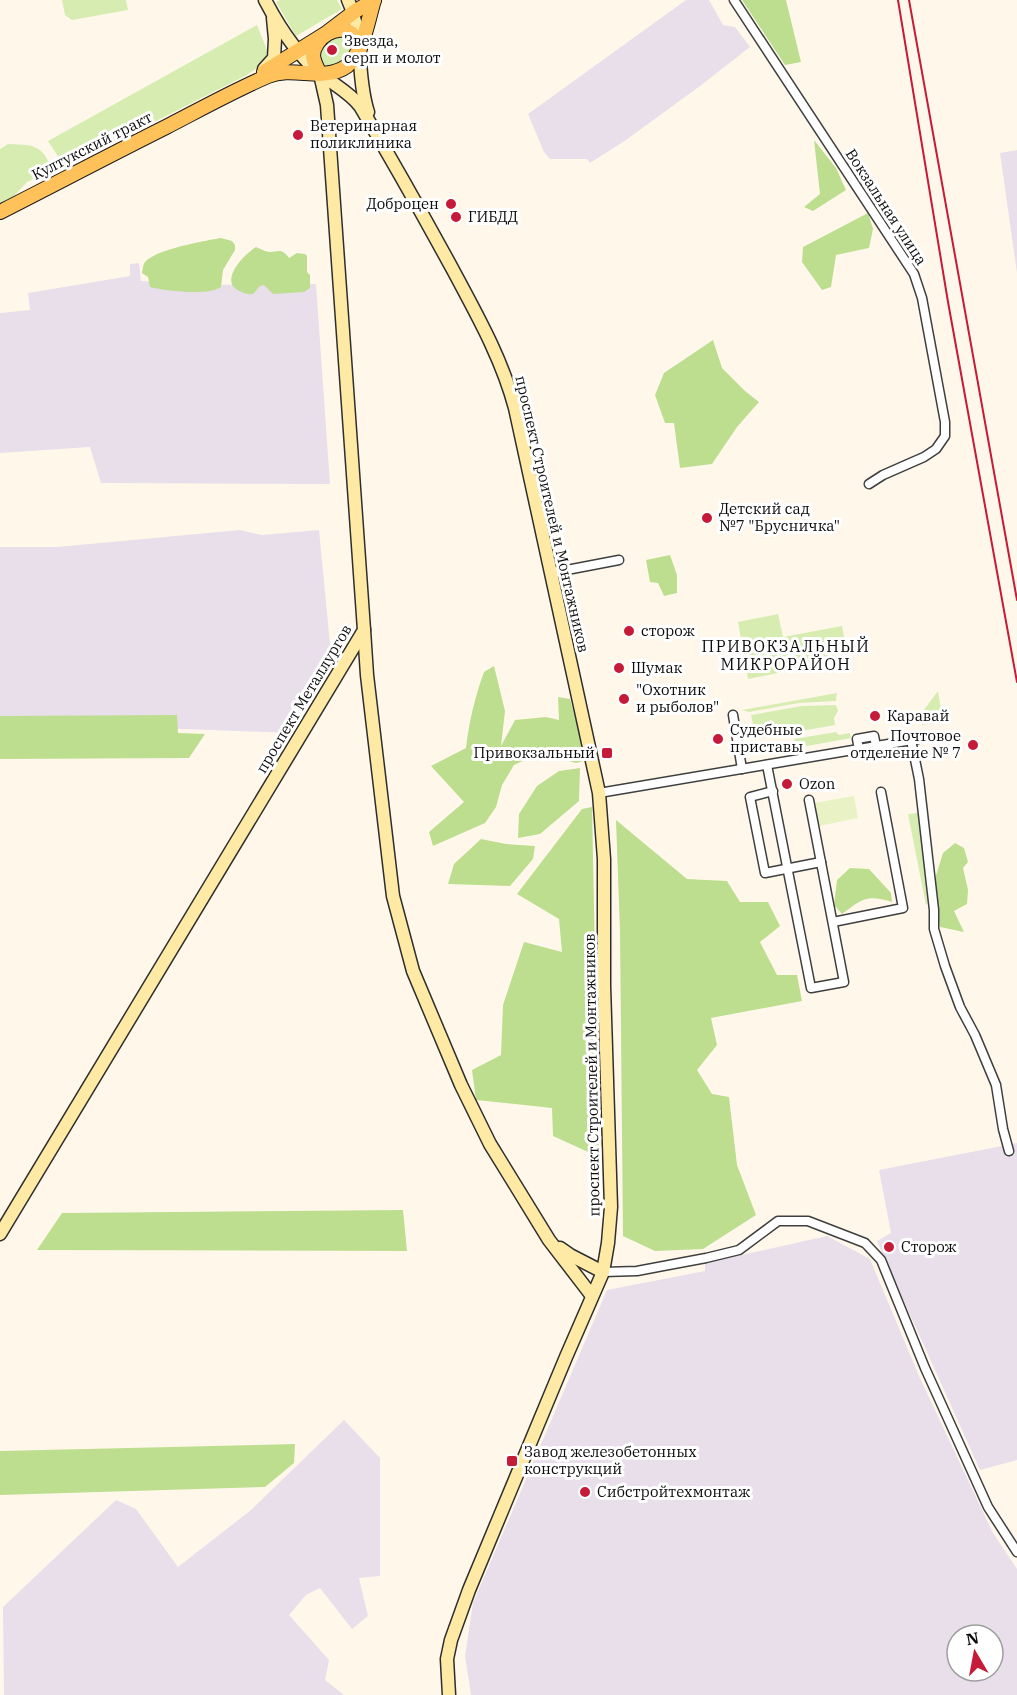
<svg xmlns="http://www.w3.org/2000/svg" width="1017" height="1695" viewBox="0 0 1017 1695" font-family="'IBM Plex Serif',serif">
<rect width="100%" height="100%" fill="#fff8ea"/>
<g fill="#e8dfeb" fill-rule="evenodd">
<polygon points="686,0 709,0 723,25 735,27 750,47 700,86 626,140 590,163 587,159 550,159 544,152 528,114"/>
<polygon points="1017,150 1017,273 1000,153"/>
<polygon points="139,263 141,281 201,285 316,284 330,484 101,483 90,447 0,453 0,313 30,310 28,293 130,276 130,264"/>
<polygon points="240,530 262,535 319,530 331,654 292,733 0,722 0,547 57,547"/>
<polygon points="1017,1143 1017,1460 980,1470 877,1241 891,1233 879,1170"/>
<path d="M827 1236 870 1259 919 1376 993 1533 1017 1569V1695H471L465 1656 473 1603 607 1290 705 1271V1263ZM957 1635H993V1671H957Z"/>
<polygon points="344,1420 380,1458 380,1576 359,1578 368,1616 352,1629 320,1588 306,1595 289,1615 329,1660 325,1680 344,1695 4,1695 3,1607 116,1500 136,1509 178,1567 251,1510"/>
</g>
<g fill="#d7ecb1">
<polygon points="62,0 126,0 128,10 72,20 65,15"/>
<polygon points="280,0 337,0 342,9 296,36 276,2"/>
<polygon points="257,25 267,50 265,62 247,75 65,167 48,141"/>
<path d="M343 36 349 37 354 45 345 63 323 68C317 57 319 43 333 38 336 36 339 37 343 36Z"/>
<path d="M8 144C29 145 41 143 50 165L42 175 27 182 14 196 0 203V149Z"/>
<polygon points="778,614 783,637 842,626 845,641 832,644 834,656 812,660 813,666 748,679 738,622"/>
<polygon points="938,691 943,722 922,725 920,715"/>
<polygon points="837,693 836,701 799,703 749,712 742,710"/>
<polygon points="836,705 838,711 834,718 835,725 756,739 751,715 802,706"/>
<polygon points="836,732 839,735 850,733 851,738 796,748 794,739"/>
<polygon points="918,813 928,902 926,905 908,814"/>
</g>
<g fill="#bdde8f">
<polygon points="742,0 786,0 801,62 785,65"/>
<polygon points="814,140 836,168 846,190 813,211 804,207 820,194"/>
<polygon points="868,213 873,229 869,248 836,255 831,287 822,290 802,262 803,247"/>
<path d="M221 238 232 241 235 245V250L223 270 221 287C208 296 166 291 150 287L148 277 142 273C143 268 143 263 147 260 160 249 203 241 221 238Z"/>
<path d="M256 247C259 248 262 250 265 251 276 255 280 245 289 258L297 253 305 254 307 256V272L310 275V288L304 292 273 294 264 285 260 286C257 288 257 291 254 293 250 297 235 290 233 286 225 274 246 253 256 247Z"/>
<polygon points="713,340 722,368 745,391 759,402 737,427 712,464 680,468 674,423 665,423 655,395 664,373"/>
<polygon points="670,555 677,575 677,593 664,596 658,583 650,582 646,560"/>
<path d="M494 666 505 711 501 746 515 720 546 717 559 720 558 697 570 699 587 760 576 763 540 753 514 765 502 785 496 807 485 823 433 846 429 832 464 802 431 766 466 748C469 721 475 697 484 672Z"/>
<polygon points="177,715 178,733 205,734 189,758 0,759 0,716"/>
<polygon points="580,768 579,801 540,834 518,838 519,814 537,786 559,771"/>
<polygon points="592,807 599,1157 553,1136 552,1108 476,1100 472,1070 501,1055 503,1005 524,942 562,952 559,919 517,894 582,809"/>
<polygon points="616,820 687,879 727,881 740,902 768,902 780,926 760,942 777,975 797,975 802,1001 711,1018 717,1045 697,1070 712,1094 729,1097 737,1165 756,1215 703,1249 655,1251 623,1236 620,932"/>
<polygon points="481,839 506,844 535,846 533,859 510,886 448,884 454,864"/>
<polygon points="955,843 964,848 968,862 963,868 968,890 967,904 954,911 964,932 940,927 933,885 943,853"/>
<path d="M850 868 869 869 891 893 892 902C867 894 862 899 842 914L834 905 837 880Z"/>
<polygon points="403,1210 407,1251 37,1250 62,1213"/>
<polygon points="295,1444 294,1463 265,1487 0,1495 0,1451"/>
</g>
<polygon fill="#e8f2c4" points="854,796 858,818 819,826 814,803"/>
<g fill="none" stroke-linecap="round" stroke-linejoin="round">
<defs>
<g id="street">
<polyline points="734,0 914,274 922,298 945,422 945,436 936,449 924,457 883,475 869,484"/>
<polyline points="551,573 619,560"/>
<polyline points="733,715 742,769"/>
<polyline points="911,740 919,779 934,910 934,929 945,966 960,1007 975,1035 996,1085 1003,1129 1009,1151"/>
<polyline points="859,749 857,739 874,736 876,746"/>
<polyline points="767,765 811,988 844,982 809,800"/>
<polyline points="773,791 750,797 765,873 821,862"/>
<polyline points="599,793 918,739"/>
<polyline points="833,922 903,908 881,792"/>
<polyline points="603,1272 637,1271 706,1258 739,1250 778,1221 808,1221 865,1243 881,1260 925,1368 988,1507 1017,1552"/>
</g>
<g id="secondary">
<path d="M265 0C279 27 297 55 321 74 334 85 349 92 360 106 392 160 423 215 453 270 477 315 502 359 515 408L599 793 604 859V986L611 1207 608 1243 603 1272 566 1357 469 1590 451 1640 447 1659 449 1695"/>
<path d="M348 0C364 35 356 76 368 112"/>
<polyline points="264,69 274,58 275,39 273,18"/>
<polyline points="364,630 367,675 393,896 413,971 461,1085 490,1144 549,1240 592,1296"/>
<polyline points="0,1234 364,630 327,105 320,74"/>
<polyline points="560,1248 570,1255 603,1272"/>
</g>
<g id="primary">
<polyline points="264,72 325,34 354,12 374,0"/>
<path d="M320 74C317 68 314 63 313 56 313 38 340 20 354 36 357 39 358 44 360 49"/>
<path d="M0 212C55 184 110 155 166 127 199 110 233 91 268 76 294 65 323 83 347 66 363 53 368 20 374 0"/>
</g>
</defs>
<use href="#street" stroke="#3f3f3f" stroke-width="11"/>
<use href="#secondary" stroke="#2e2e2e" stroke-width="15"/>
<use href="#primary" stroke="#1d1d1d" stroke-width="16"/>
<use href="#street" stroke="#fff" stroke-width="8"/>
<use href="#secondary" stroke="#ffeaa5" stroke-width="12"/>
<use href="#primary" stroke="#ffc25a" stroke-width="14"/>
<g stroke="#c51a38" stroke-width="2">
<polyline points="898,0 948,302 1017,682"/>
<polyline points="909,0 1017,600"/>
</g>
</g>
<g fill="#c51a38" stroke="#fff" stroke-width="2">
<circle cx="332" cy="50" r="6"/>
<circle cx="298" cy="135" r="6"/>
<circle cx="451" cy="204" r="6"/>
<circle cx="456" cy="217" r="6"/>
<circle cx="707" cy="518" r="6"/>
<circle cx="629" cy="631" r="6"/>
<circle cx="619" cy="668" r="6"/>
<circle cx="624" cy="699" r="6"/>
<circle cx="875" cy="716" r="6"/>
<circle cx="718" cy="739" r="6"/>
<circle cx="973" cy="745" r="6"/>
<rect x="601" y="747" width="12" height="12" rx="3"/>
<circle cx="787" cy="784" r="6"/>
<circle cx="889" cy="1247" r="6"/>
<rect x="506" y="1455" width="12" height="12" rx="3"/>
<circle cx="585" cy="1492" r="6"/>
</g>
<g text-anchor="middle" stroke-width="6" stroke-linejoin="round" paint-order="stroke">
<g font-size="15" fill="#0c0c0c" stroke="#fff" text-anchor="start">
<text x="344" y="46">Звезда,<tspan x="344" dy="17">серп и молот</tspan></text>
<text x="310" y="131">Ветеринарная<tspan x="310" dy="17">поликлиника</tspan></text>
<text x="439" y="209" text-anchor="end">Доброцен</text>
<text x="468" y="222">ГИБДД</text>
<text x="719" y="514">Детский сад<tspan x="719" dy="17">№7 "Брусничка"</tspan></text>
<text x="641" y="636">сторож</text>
<text x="631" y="673">Шумак</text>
<text x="636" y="695">"Охотник<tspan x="636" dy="17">и рыболов"</tspan></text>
<text x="887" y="721">Каравай</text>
<text x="730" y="735">Судебные<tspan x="730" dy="17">приставы</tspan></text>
<text x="961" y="741" text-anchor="end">Почтовое<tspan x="961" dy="17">отделение № 7</tspan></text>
<text x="595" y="758" text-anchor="end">Привокзальный</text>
<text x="799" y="789">Ozon</text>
<text x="901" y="1252">Сторож</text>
<text x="524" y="1457">Завод железобетонных<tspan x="524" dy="17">конструкций</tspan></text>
<text x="597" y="1497">Сибстройтехмонтаж</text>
</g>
<g font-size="15" fill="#0c0c0c" stroke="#fff">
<text transform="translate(92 146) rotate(-27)" y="5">Култукский тракт</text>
<text transform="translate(886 207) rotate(57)" y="5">Вокзальная улица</text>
<text transform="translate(552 514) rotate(77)" y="5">проспект Строителей и Монтажников</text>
<text transform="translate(304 699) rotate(-59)" y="5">проспект Металлургов</text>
<text transform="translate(592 1075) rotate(-91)" y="5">проспект Строителей и Монтажников</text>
</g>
<g font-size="16" letter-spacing="1.5" fill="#0c0c0c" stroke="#fff">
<text x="786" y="652">ПРИВОКЗАЛЬНЫЙ<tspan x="786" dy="18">МИКРОРАЙОН</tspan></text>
</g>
</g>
<g transform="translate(975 1653) rotate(350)"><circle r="28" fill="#ffffff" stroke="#9e9e9e" stroke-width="1.5"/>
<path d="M0-4.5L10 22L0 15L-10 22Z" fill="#c51a38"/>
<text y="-9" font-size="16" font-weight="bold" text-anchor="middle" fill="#0c0c0c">N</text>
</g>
</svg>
